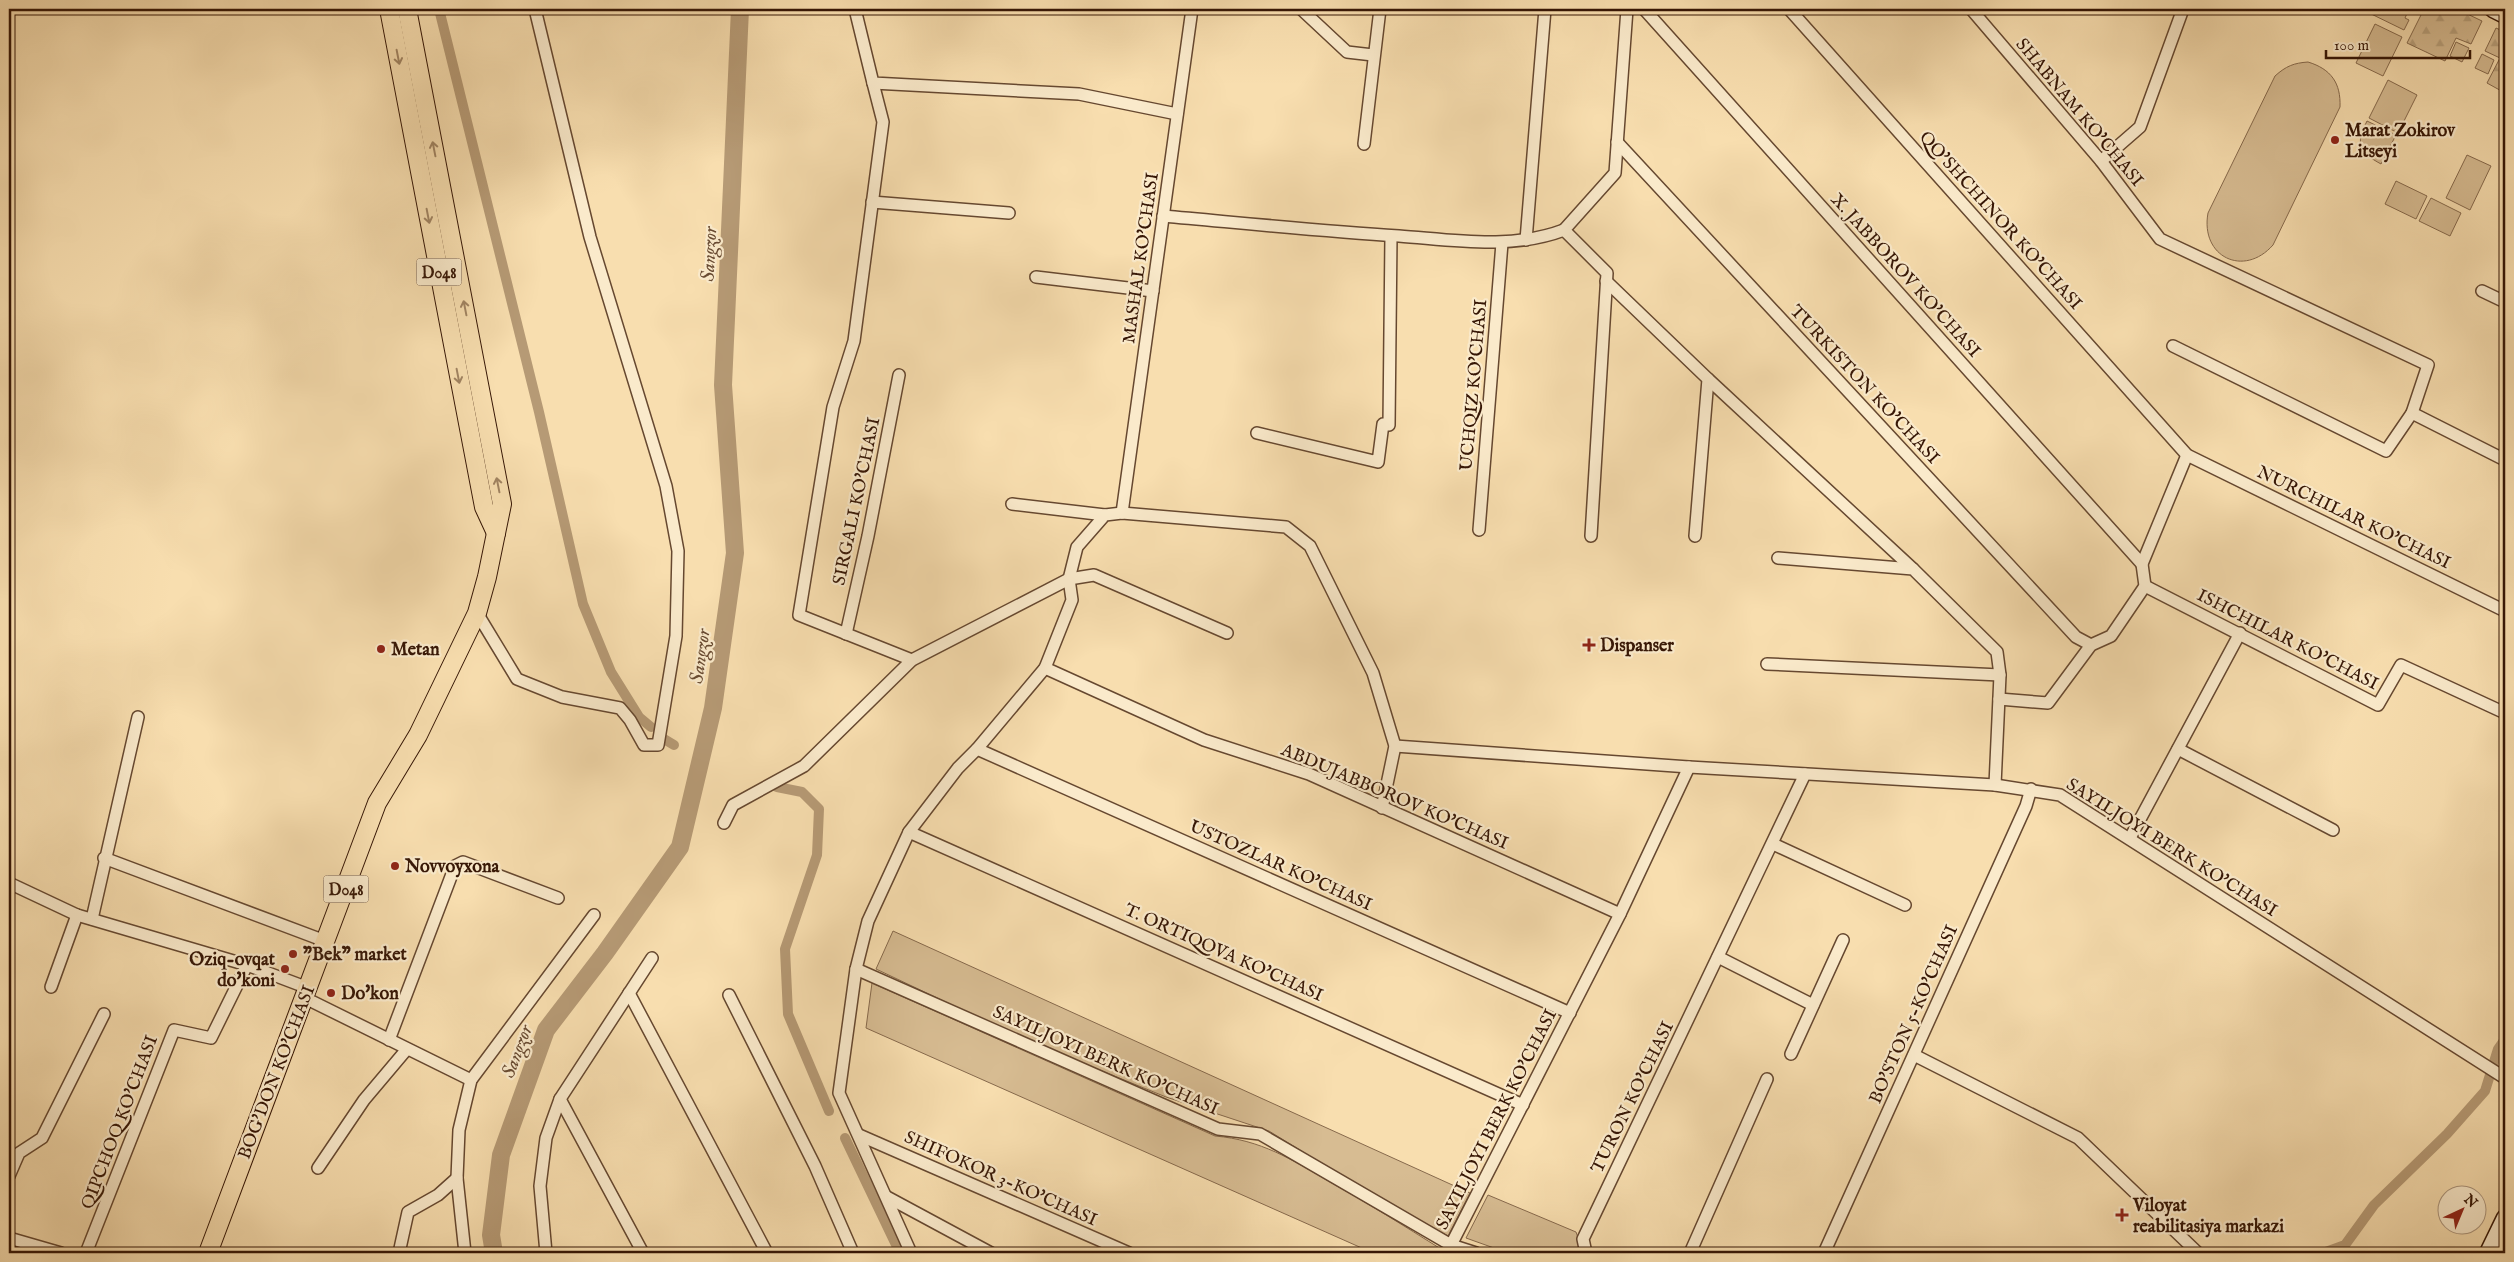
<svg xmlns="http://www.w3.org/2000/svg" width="2514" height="1262" viewBox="0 0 2514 1262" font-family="'IM FELL English',serif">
<defs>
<pattern id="forest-firs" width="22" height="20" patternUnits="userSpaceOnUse" patternTransform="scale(1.25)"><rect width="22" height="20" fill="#d7bc92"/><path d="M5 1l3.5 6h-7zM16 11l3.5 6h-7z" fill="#b9a17c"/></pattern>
</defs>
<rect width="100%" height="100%" fill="#f8deaf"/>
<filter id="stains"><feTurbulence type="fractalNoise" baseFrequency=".004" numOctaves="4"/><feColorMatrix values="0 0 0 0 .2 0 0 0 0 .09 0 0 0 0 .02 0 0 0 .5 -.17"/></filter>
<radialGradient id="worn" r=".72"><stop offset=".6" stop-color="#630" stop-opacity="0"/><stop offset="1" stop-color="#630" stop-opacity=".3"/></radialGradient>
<g fill="#d7bc92" stroke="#86694c">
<polygon points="2361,9 2409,9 2405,18 2409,20 2404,30"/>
<polygon points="2375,24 2402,37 2383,76 2356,63"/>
<polygon points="2456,42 2469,48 2462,62 2450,56"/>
<polygon points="2482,54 2494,60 2488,74 2475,68"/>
<path d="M2308 62C2331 69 2341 83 2340 107L2273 245C2244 278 2200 257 2208 213L2275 76C2286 66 2294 63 2308 62Z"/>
<polygon points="2388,80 2417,95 2398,133 2369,118"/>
<path d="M2367 121 2396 135 2381 164C2359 152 2355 145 2367 121Z"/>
<polygon points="2467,155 2491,166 2470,210 2446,198"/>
<polygon points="2396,181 2427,196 2416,219 2385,204"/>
<polygon points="2431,198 2461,213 2450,236 2419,221"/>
<polygon points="893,931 1470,1193 1448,1236 1350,1181 1269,1131 1166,1097 1028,1041 876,969"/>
<path d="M872 983 1215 1136C1261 1140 1291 1159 1330 1182 1368 1203 1404 1226 1441 1249L1439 1253H1373L866 1028Z"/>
<polygon points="1488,1195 1576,1232 1582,1249 1580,1253 1508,1253 1466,1238"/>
</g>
<g fill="url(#forest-firs)" stroke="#86694c">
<polygon points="2424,9 2457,9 2482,21 2471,44 2456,38 2445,61 2407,43"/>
<polygon points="2496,28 2505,32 2505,93 2487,83 2500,58 2485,51"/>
</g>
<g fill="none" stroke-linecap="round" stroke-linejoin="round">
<g stroke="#b69a75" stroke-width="10">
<polyline points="439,9 539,412 583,604 611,672 639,717 651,727"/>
<polyline points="664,739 674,745"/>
<polyline points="777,787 802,792 819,809 817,855 785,949 788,1014 829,1111"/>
<polyline points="845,1138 900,1253"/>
<polyline points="2323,1253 2345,1245 2374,1205 2447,1134 2485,1091 2498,1049 2505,1039"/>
</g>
<polyline stroke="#b69a75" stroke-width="18" points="494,1253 491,1235 501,1155 546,1030 605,953 680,847 713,708 735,553 723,385 740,9"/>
<defs>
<g id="minor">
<polyline points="855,9 873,83 1079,94 1177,114"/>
<polyline points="1301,9 1347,52 1373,55"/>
<polyline points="1644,9 2142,564"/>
<polyline points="1789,9 2187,455 2505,611"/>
<polyline points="1971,9 2101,161 2160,239 2428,365 2412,413 2505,460"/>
<polyline points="873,83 883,122 854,341 833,407 799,615 912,660"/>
<polyline points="1617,142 2076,637 2091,645"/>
<polyline points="1364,144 1380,9"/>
<polyline points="2101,161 2140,127 2183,9"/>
<polyline points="872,202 1009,213"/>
<path d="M1163 216C1242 223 1320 231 1399 236 1454 240 1511 250 1564 230"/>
<polyline points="1526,240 1545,9"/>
<polyline points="1036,277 1153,291"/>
<polyline points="1606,281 1708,379 1695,536"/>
<polyline points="2482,291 2505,302"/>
<polyline points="2173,346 2386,451 2412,413"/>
<polyline points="1708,379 1913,569"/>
<polyline points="1257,433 1378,462 1383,424 1389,425 1391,236"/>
<polyline points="1012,504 1105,515"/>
<polyline points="1122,513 1192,9"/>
<polyline points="1479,530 1502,243"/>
<polyline points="1591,536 1607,273 1564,230 1615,173 1627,9"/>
<polyline points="1778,558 1913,569 1997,652 2000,675 1995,785"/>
<polyline points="2145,586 2378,705 2401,665 2505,713"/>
<polyline points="477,613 517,679 562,697 620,708 630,720 644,745 658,745 676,636 678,551 666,486 590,237 535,9"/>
<polyline points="846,634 868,536 899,375"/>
<polyline points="1767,664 2000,675"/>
<polyline points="1045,668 1204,740 1309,774 1620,914"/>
<polyline points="1999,699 2048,703 2091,645 2111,636 2145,586 2142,564 2187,455"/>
<polyline points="1395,746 1689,767 1995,785 2060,795 2505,1078"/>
<polyline points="977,749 1570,1013"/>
<polyline points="2178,749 2333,830"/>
<polyline points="724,823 733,805 804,766 912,660 1069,579 1094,575 1227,633"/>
<polyline points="909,832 1523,1105"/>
<polyline points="2130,838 2240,633"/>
<polyline points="1773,844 1905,905"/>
<polyline points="104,858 325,941"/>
<polyline points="9,883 77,915 247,965 308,988"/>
<polyline points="92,919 138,717"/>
<polyline points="1718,957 1813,1005"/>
<polyline points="856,969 1218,1129 1260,1134 1451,1245 1620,914 1689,767"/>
<polyline points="51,987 77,915"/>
<polyline points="629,993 767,1253"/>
<polyline points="729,995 815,1166 853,1253"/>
<polyline points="303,997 471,1080"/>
<polyline points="389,1040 455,866 463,862 558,898"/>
<polyline points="1791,1054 1843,940"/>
<polyline points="1914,1055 2078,1138 2198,1253"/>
<polyline points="560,1099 643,1253"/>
<polyline points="859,1135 1129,1253"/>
<polyline points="318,1168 364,1100 407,1049"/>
<polyline points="9,1176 19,1153 42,1138 104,1014"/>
<polyline points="887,1197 991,1253"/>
<polyline points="9,1238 61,1253"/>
<polyline points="86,1253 174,1030 211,1038 247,965"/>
<polyline points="399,1253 408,1212 438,1195 457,1178"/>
<polyline points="465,1253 457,1178 459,1130 471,1080 594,915"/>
<polyline points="546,1253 540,1186 546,1138 560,1099 652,958"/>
<polyline points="911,1253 839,1093 856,969 868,921 909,832 958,768 977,749 1045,668 1072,600 1069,579 1077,547 1105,515 1122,513 1286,527 1310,546 1373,673 1395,746 1382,808"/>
<polyline points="1447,1253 1451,1245 1476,1253"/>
<polyline points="1586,1253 1583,1239 1805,774"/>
<polyline points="1690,1253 1767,1079"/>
<polyline points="1824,1253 2026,806 2031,789"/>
</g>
<g id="secondary">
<polyline points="2493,9 2505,15"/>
<polyline points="2488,1253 2505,1218"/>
</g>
<g id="primary">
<polyline points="389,9 484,507 496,533"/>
<polyline points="208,1253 377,803 418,735 477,613 487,577 502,504 407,9"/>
</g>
</defs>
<use href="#minor" stroke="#664830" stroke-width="14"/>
<use href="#secondary" stroke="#361605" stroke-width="19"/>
<use href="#primary" stroke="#361605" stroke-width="20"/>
<use href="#minor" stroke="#faeacb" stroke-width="11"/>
<use href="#secondary" stroke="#faeacb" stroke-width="16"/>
<use href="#primary" stroke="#f8deaf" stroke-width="18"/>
</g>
<defs><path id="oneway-shaft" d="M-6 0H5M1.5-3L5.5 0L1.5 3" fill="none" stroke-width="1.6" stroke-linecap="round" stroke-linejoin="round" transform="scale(1.25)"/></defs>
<g stroke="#a18462">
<use href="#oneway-shaft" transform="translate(398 57) rotate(79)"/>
<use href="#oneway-shaft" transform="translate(434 149) rotate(-101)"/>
<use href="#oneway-shaft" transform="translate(428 216) rotate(79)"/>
<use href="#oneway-shaft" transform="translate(465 308) rotate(-101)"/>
<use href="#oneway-shaft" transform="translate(458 376) rotate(79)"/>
<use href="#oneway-shaft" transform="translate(498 485) rotate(-101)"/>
</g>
<g fill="#8f2418" stroke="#faeacb" stroke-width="2">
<circle cx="2335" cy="140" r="5"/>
<path d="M1586.5 637.5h5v5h5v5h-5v5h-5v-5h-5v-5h5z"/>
<circle cx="381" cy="649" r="5"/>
<circle cx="395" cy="866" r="5"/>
<circle cx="293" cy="954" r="5"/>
<circle cx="285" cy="969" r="5"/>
<circle cx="331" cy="993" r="5"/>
<path d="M2119.5 1207.5h5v5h5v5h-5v5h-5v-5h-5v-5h5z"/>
</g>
<g text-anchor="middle" stroke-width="4.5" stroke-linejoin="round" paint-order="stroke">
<g fill="#faeacb" stroke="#715640" stroke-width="1">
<rect x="416.5" y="258.5" width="45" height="27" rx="4"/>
<rect x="323.5" y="875.5" width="45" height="27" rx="4"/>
</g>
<g font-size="16" font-weight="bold" fill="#361605">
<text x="439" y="278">D048</text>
<text x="346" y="895">D048</text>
</g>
<g font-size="18" fill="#361605" stroke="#faeacb">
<text transform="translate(2080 112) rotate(50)" y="6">SHABNAM KO'CHASI</text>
<text transform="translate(2001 220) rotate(48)" y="6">QO'SHCHINOR KO'CHASI</text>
<text transform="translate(1140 258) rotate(-82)" y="6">MASHAL KO'CHASI</text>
<text transform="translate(1906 275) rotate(48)" y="6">X. JABBOROV KO'CHASI</text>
<text transform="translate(1865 384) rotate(47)" y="6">TURKISTON KO'CHASI</text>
<text transform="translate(1473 385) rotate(-85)" y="6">UCHQIZ KO'CHASI</text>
<text transform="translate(856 501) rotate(-78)" y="6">SIRGALI KO'CHASI</text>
<text transform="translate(2354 517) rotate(26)" y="6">NURCHILAR KO'CHASI</text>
<text transform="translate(2288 639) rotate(27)" y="6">ISHCHILAR KO'CHASI</text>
<text transform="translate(1395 796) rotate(23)" y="6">ABDUJABBOROV KO'CHASI</text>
<text transform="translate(2172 847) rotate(32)" y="6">SAYILJOYI BERK KO'CHASI</text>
<text transform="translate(1281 865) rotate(24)" y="6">USTOZLAR KO'CHASI</text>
<text transform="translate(1224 952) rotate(24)" y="6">T. ORTIQOVA KO'CHASI</text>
<text transform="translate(1913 1014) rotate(-66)" y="6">BO'STON 5-KO'CHASI</text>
<text transform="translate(1106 1060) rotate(24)" y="6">SAYILJOYI BERK KO'CHASI</text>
<text transform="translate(276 1072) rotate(-69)" y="6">BOG'DON KO'CHASI</text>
<text transform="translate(1632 1097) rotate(-64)" y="6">TURON KO'CHASI</text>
<text transform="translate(1496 1119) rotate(-63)" y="6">SAYILJOYI BERK KO'CHASI</text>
<text transform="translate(119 1122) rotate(-69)" y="6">QIPCHOQ KO'CHASI</text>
<text transform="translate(1001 1178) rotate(24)" y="6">SHIFOKOR 3-KO'CHASI</text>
</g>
<g font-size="18" font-weight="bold" fill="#361605" stroke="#faeacb" text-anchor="start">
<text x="2345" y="136">Marat Zokirov<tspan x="2345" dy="21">Litseyi</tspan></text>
<text x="1600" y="651">Dispanser</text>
<text x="391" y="655">Metan</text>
<text x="405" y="872">Novvoyxona</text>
<text x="303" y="960">"Bek" market</text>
<text x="275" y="965" text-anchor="end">Oziq-ovqat<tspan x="275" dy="21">do'koni</tspan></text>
<text x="341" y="999">Do'kon</text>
<text x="2133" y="1211">Viloyat<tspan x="2133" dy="21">reabilitasiya markazi</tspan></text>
</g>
<g font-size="19" font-style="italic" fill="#694b32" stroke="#faeacb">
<text transform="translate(708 254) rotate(-87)" y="7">Sangzor</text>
<text transform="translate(699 656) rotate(-82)" y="7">Sangzor</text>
<text transform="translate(516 1051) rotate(-69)" y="7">Sangzor</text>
</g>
</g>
<rect width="2514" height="1262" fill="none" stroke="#f8deaf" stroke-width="30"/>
<rect x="10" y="10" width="2494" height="1242" fill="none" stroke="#361605" stroke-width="2.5"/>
<rect x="15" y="15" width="2484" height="1232" fill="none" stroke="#361605"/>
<g transform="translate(2462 1210) rotate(44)"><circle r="24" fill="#faeacb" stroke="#ac957c"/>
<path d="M0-4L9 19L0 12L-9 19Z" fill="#8f2418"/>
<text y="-8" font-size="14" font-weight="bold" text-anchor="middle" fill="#361605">N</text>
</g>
<path d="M2326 50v8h144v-8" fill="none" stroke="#361605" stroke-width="2.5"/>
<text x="2334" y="50" font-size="15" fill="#361605" stroke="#faeacb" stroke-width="4" paint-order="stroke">100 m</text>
<rect width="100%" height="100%" filter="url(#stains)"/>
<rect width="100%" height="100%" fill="url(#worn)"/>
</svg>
